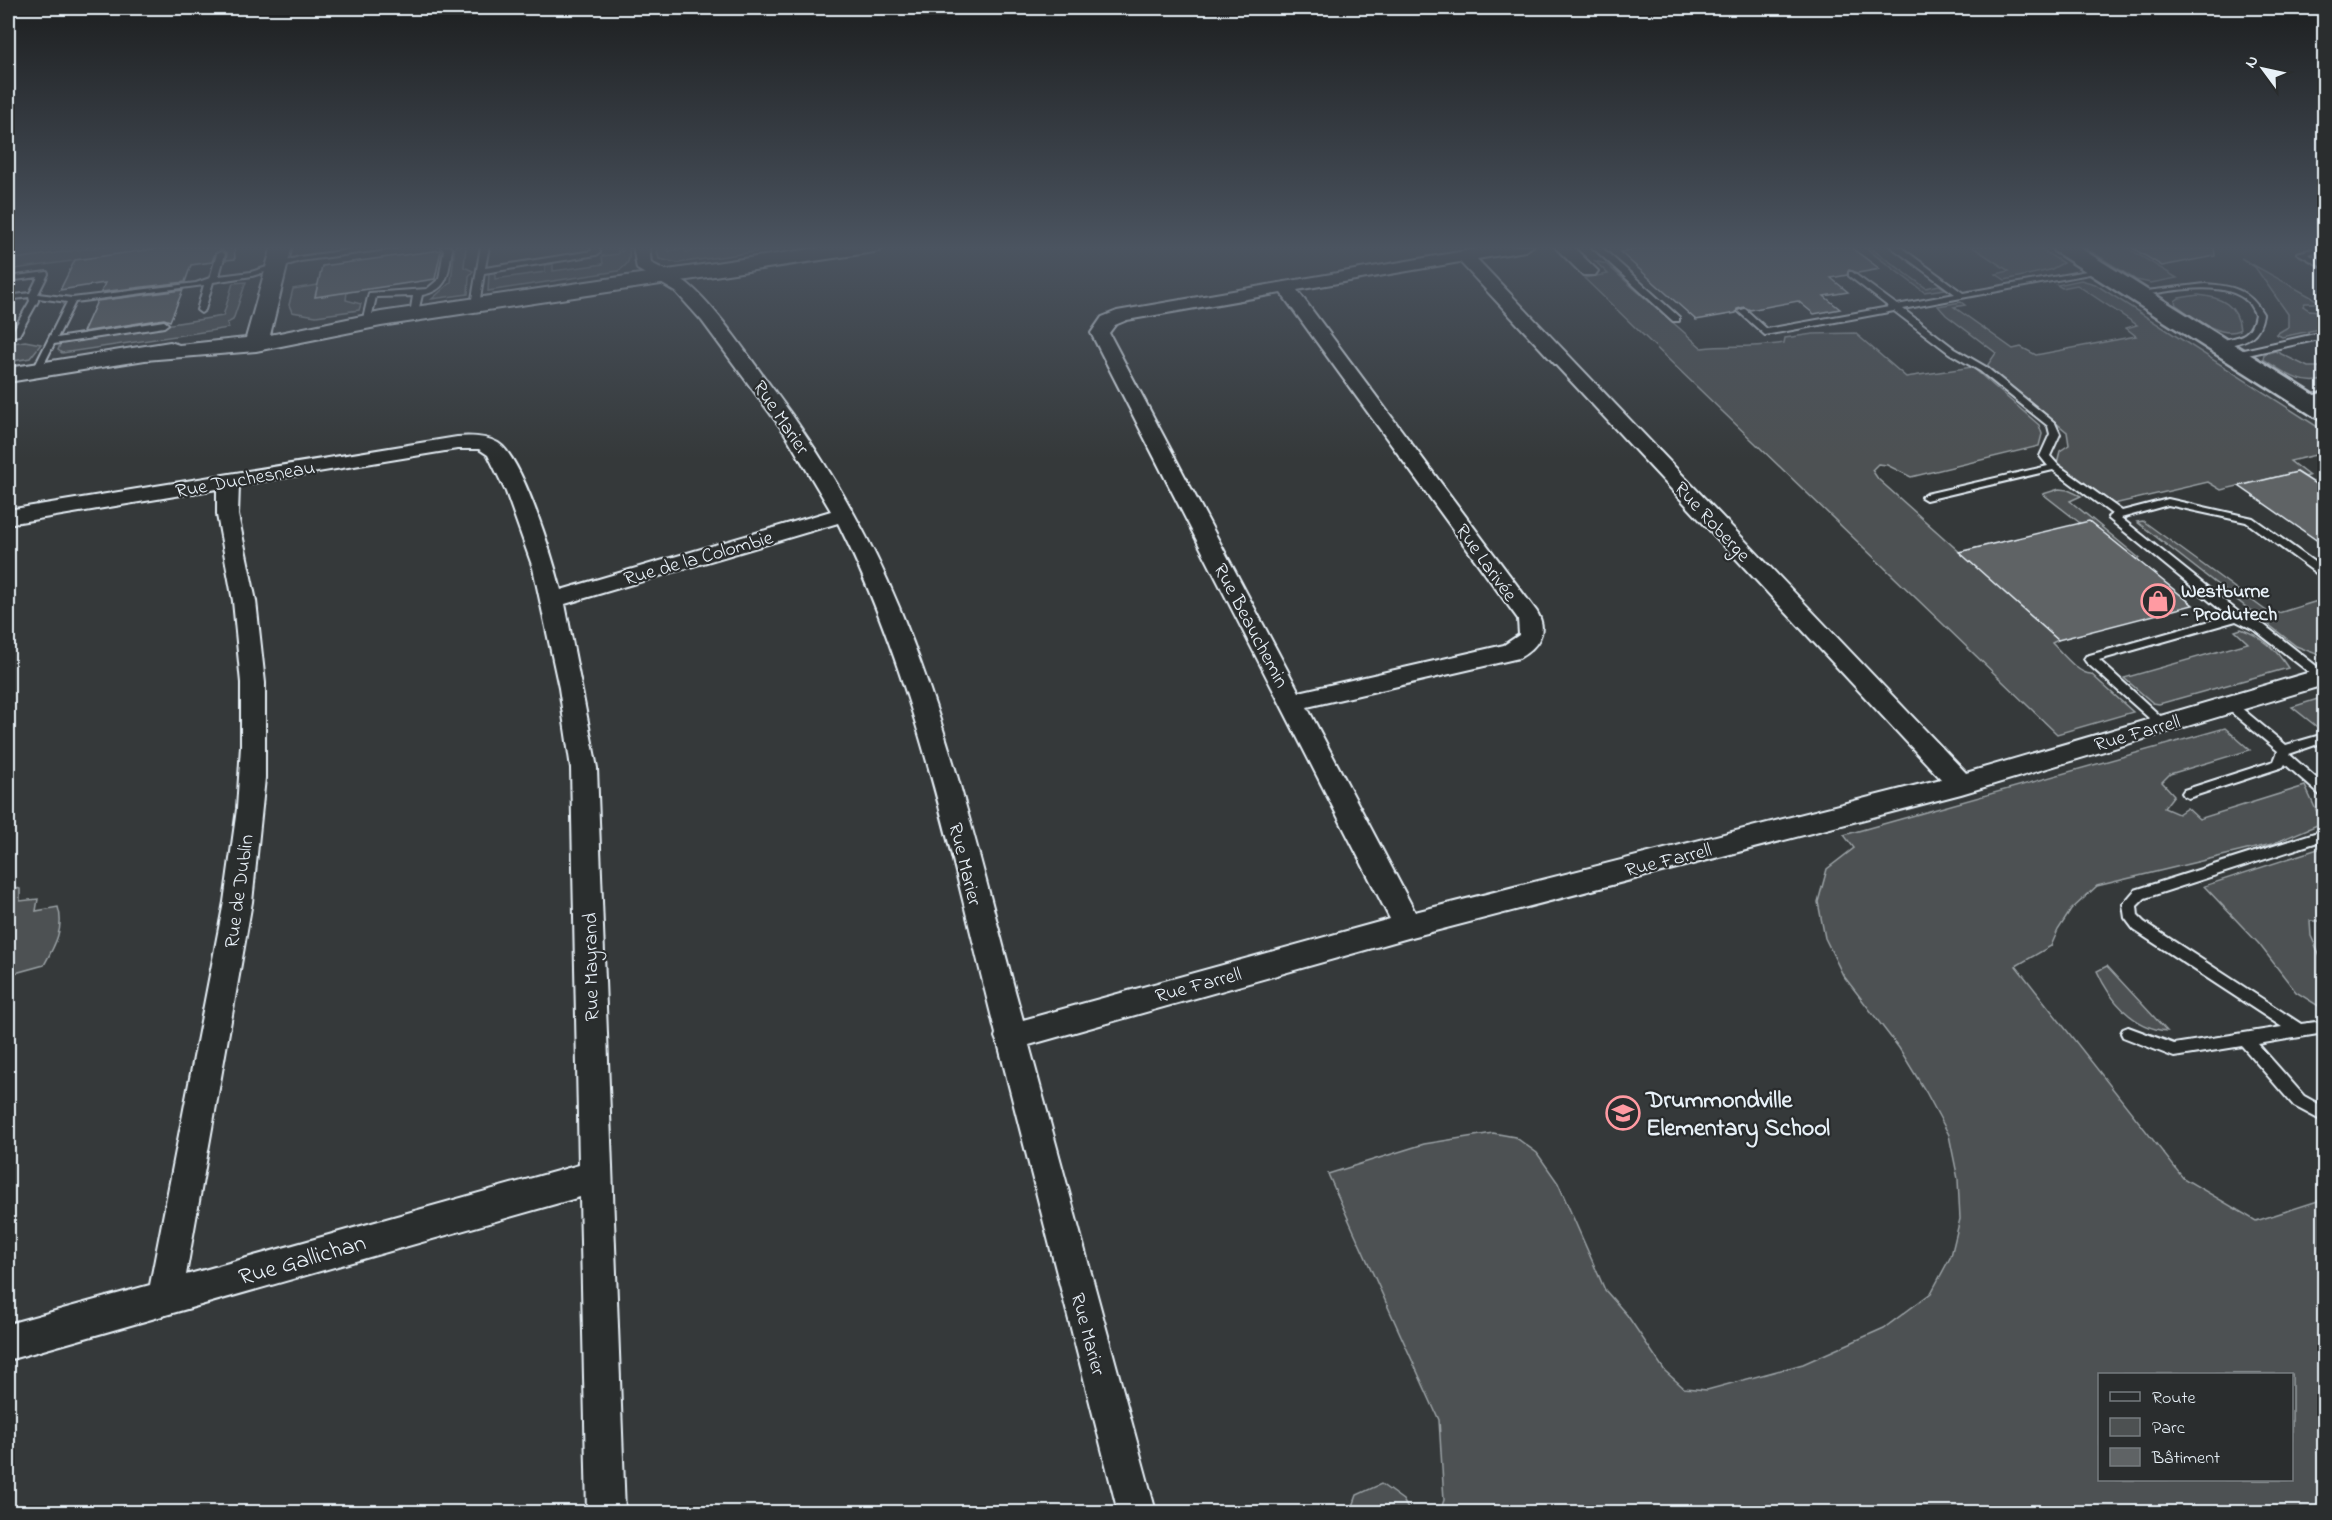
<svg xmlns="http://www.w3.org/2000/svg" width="2332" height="1520" viewBox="0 0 2332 1520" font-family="'Indie Flower',sans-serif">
<rect width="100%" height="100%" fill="#35393a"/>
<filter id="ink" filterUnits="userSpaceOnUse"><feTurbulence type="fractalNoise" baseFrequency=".0167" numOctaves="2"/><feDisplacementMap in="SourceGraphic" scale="12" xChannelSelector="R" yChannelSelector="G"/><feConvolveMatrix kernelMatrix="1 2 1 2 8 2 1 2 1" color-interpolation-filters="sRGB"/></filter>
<g filter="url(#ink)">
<g fill="#4d5152" stroke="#9aa1a5" stroke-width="1.5" fill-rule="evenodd">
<polygon points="104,246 178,246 8,270 8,260"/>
<polygon points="455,246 466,246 464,267 473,271 469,276 468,294 432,299 451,282"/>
<path d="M618 246H620L621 252 623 251V246H629C630 259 630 264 618 271L488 291 489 273 495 272V279L545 272V265L553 264V271L603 264 602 256 618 254Z"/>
<polygon points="656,246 668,246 669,251 684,248 686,252 721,246 782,248 678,263 659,259"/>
<polygon points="1863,246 1868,246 1926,288 1939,285 1945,289 1924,292"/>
<polygon points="1971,246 2036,246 2063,263 2050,270 2005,280 1996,274 2009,271"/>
<polygon points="2083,246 2124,246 2177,278 2151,283 2136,280"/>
<polygon points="2241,258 2322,303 2305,303 2303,306 2309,310 2319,311 2321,308 2318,306 2324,305 2324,328 2282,337 2276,334 2288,327 2288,314 2255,267"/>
<path d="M1595 261 1606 264 1702 348C1729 345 1757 348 1784 343L1785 338 1813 334 1855 333 1906 377 1972 367 2039 425 2042 434 2039 446 1911 477 1887 465 1878 464 1872 470 1878 479 2058 640 2052 643C2062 653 2078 674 2091 674L2133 712 2057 734 1584 278 1608 274Z"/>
<polygon points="2081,280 2095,284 2324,431 2324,453 2290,461 2309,476 2305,477 2297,472 2221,490 2208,482 2114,504 2057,463 2060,451 2069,445 2067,432 1987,366 1996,353 1946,315 1938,306 1961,302 1965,305 1954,307 2013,349 2021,347 2036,355 2136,336 2126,328 2137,325 2077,285 2062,288 2057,285"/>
<polygon points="246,282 233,320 227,323 229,328 62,353 58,350 61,342 80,338 223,316 233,283"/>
<polygon points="318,285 315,296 347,292 346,300 361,304 359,310 316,316 292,312 289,305 293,289"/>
<path d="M2198 295C2221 297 2238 305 2240 330 2219 339 2193 316 2176 305L2175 301 2179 298Z"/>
<polygon points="25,341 41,344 30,358 8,362 8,344"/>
<path d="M2275 351 2308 367H2319L2324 371V380C2300 386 2284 372 2263 359L2264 354Z"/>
<polygon points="2059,489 2068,490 2081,496 2070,501 2139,558 2136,559 2080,523 2043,494"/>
<polygon points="2143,521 2272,615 2324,599 2324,657 2296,646 2137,522"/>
<path d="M2241 629C2263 637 2276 649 2288 668L2159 704 2153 703 2124 678 2248 643 2235 631Z"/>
<polygon points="2324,697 2324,729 2321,730 2292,707"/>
<path d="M2225 728 2250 750 2170 774 2162 782 2174 795 2164 808 2178 814 2187 808 2199 819 2305 786 2322 823 2272 844 2097 886 2071 910 2058 930 2051 946 2016 966 2183 1178 2256 1221 2324 1199V1512H1440L1444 1500 1439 1420 1328 1174 1424 1144 1493 1133 1515 1137 1537 1153 1558 1183 1605 1290 1627 1315 1665 1371 1684 1388 1707 1390 1803 1364 1884 1328 1931 1293 1951 1256 1960 1219 1958 1179 1949 1135 1926 1092 1899 1048 1843 975 1825 938 1818 902 1827 869 1854 848 1844 835ZM2100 1374H2292V1480H2100Z"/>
<polygon points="2324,847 2324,921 2310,921 2311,936 2324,964 2324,1006 2320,1007 2296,992 2259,944 2204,886"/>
<path d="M8 885 20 889V901L38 899 36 911 58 907C65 928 54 947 44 965L8 975Z"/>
<path d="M2107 966 2167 1031C2133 1028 2110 1000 2097 971Z"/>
<polygon points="1381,1484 1403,1500 1410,1512 1351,1512 1357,1495"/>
</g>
<g fill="#5f6365" stroke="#e8f1f8" stroke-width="1.5">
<polygon points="175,246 234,246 235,259 226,260 227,253 220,250 215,253 212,262 191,265 185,282 101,292 105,283 60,290 75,260"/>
<polygon points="1653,246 1849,246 1880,269 1858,273 1849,270 1847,275 1831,278 1848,292 1824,296 1840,309 1814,314 1798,301 1750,310 1744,307 1737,309 1736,313 1696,320 1620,252"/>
<polygon points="2129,246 2214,246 2215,256 2162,266"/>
<polygon points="441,250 435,279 315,297 322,266"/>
<polygon points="183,290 170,321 164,319 83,332 97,301"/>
<polygon points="2297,472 2325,490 2325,546 2239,486"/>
<polygon points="2089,521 2136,559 2193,605 2058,640 1959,552"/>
</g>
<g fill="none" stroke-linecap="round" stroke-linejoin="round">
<defs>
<g id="service">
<polygon points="33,246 8,251 8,247"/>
<polygon points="376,246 399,246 395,248 300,261 252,276 213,282 205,310 201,313 197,310 204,285 75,302 57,338 164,321 168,324 164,327 54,344 41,370 37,373 33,370 67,302 38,298 38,301 19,335 8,337 8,333 13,331 30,301 29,297 8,300 8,296 30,293 38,277 8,281 8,277 47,272 48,274 38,294 72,298 196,283 210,278 217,254 221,252 225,254 219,276 251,272 299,257"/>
<path d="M440 246H449L452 249C448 272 450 290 422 295L417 316 410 314 413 296 376 297 370 323 363 325 362 323 369 293 427 289 439 279 444 250Z"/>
<polygon points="481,246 489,246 485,268 592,251 591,246 599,246 600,253 596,255 484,273 479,305 475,307 471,305"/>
<polygon points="1591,246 1600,246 1679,317 1679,321 1673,321"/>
<polygon points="1890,246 1899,246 1963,293 2103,268 2104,270 2100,272 1903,309 1955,349 1986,367 2055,423 2060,434 2050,456 2058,465 2122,511 2168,499 2253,518 2324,569 2324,577 2320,576 2246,522 2168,505 2121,518 2241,614 2264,625 2324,672 2324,681 2319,680 2256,631 2236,621 2099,660 2169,724 2167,727 2159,727 2086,662 2084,659 2086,656 2228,616 2109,519 2108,517 2112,514 2053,470 1926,500 1921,497 1926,494 2048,466 2040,456 2050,434 2048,426 1980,371 1949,353 1894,311 1765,335 1738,311 1745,309 1767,329 1889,307 1849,276 1849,272 1852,272 1897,305 1955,294"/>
<polygon points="2324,246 2324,250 2308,254 2324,263 2324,268 2297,253"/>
<path d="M2205 284C2233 286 2248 289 2263 314 2259 342 2241 342 2217 348L2213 345C2232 333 2250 344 2255 314 2253 310 2250 305 2248 302 2224 278 2167 292 2138 296L2134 294 2138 292Z"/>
<polygon points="2324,332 2324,338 2234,358 2230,355 2234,352"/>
<polygon points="2324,392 2324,398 2305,403 2300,400"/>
<polygon points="2230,701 2234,702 2286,745 2324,734 2324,742 2289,754 2324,785 2324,797 2320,795 2285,764 2283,767 2188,798 2184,796 2182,793 2184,790 2274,761 2278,751 2226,708 2224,705"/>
<polygon points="2324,830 2324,840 2145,898 2137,906 2138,916 2144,922 2301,1024 2324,1021 2324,1033 2258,1044 2304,1096 2324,1107 2324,1122 2294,1106 2242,1046 2174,1057 2123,1037 2121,1033 2123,1029 2128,1027 2174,1044 2282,1027 2134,930 2125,918 2123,904 2135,890"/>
</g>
<g id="minor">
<path d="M633 246H649L651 263C663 269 676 275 687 283 715 306 745 351 767 381 820 451 866 527 899 607 954 740 985 882 1023 1020L1390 919 1091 333 1102 317 1117 311 1494 246H1533L1525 251 1477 259 1966 773 2324 668V685L1961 794 1408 938 1029 1045 1156 1512H1118L999 1047 995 1037 996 1034C952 862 918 683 838 523L565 604 597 768 625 1512H587L580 1197 8 1360V1324L150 1285 224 902 237 809 241 746V683L233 601 217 515V489L8 524V510L457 437C470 436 486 436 498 443 523 458 553 559 561 590L831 511 784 432 702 321 676 292 637 269ZM1460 262 1941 779 1415 912 1307 707 1519 658C1537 648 1549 632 1537 612L1297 290ZM1281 293 1518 619 1519 635 1504 645 1299 692 1109 333 1115 325 1127 320ZM457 449H479L488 455 506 492 533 568 559 688 571 768 579 1165 186 1275 252 902 265 778V683L256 601 238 515 239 485Z"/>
<polygon points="1554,246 1572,246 1598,271 1595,275 1583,275"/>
</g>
<polygon id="tertiary" points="272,246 292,246 270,335 381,312 831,246 884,246 881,250 874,252 381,326 256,351 145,360 8,382 8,368 170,342 179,345 246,338"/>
<polygon id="secondary" points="2051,246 2077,246 2324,401 2324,419 2315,417 2054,251"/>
</defs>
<use href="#service" stroke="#e8f1f8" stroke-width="4"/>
<use href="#minor" stroke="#e8f1f8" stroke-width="4"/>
<use href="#tertiary" stroke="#e8f1f8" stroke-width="4"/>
<use href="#secondary" stroke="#e8f1f8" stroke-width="5"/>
<use href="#service" fill="#2a2d2e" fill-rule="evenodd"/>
<use href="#minor" fill="#2a2d2e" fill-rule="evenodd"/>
<use href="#tertiary" fill="#2a2d2e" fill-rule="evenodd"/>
<use href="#secondary" fill="#2a2d2e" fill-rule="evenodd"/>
</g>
</g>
<linearGradient id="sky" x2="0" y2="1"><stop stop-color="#1d1f20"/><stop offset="0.54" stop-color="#4b5460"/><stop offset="1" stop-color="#4b5460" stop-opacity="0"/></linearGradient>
<rect width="2332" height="459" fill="url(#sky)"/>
<defs>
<symbol id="shop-ring" viewBox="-11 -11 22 22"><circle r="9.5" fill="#2a2d2e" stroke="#ff9aa2" stroke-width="1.5"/><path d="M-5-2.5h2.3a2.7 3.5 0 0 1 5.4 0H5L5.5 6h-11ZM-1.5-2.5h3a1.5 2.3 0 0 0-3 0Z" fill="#ff9aa2"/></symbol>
<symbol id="school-ring" viewBox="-11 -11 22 22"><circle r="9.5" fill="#2a2d2e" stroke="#ff9aa2" stroke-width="1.5"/><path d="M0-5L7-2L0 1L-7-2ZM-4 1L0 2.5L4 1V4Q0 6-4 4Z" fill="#ff9aa2"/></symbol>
</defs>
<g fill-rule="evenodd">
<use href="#shop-ring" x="2139" y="582" width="38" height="38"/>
<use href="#school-ring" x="1604" y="1094" width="38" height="38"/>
</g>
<g text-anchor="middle" stroke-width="4.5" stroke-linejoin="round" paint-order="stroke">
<g font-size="20" fill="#e8f1f8" stroke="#2a2d2e">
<text transform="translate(782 417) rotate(56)" y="7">Rue Marier</text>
<text transform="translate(245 478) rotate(-10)" y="7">Rue Duchesneau</text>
<text transform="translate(1713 521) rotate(47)" y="7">Rue Roberge</text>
<text transform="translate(698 557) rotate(-16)" y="7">Rue de la Colombie</text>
<text transform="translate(1487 562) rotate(54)" y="7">Rue Larivée</text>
<text transform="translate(1252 625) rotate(62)" y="7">Rue Beauchemin</text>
<text transform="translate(2137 732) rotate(-16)" y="7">Rue Farrell</text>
<text transform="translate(1668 859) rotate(-14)" y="7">Rue Farrell</text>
<text transform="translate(966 864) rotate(76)" y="7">Rue Marier</text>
<text transform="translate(238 891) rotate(-82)" y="7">Rue de Dublin</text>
<text transform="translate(590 967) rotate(-91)" y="7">Rue Mayrand</text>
<text transform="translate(1198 984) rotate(-15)" y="7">Rue Farrell</text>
<text transform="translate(1089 1334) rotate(75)" y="7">Rue Marier</text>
</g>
<g font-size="20" font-weight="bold" fill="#e8f1f8" stroke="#2a2d2e" text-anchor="start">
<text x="2181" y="597">Westburne<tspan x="2181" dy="23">- Produtech</tspan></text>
</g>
<g font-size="24" font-weight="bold" fill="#e8f1f8" stroke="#2a2d2e" text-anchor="start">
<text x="1646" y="1107">Drummondville<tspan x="1646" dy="28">Elementary School</tspan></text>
</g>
<g font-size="24" fill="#e8f1f8" stroke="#2a2d2e">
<text transform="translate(302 1259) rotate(-16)" y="8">Rue Gallichan</text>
</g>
</g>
<rect width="2332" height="1520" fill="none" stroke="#2a2d2e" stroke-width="30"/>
<rect x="15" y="15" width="2302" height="1490" fill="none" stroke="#e8f1f8" stroke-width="2" filter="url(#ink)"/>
<rect x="2098" y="1373" width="195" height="108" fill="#2a2d2e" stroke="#767b7f" stroke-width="1.5"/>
<rect x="2110" y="1392" width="30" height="9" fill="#2a2d2e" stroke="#767b7f" stroke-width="1.5"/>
<text x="2152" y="1403" font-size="18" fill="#e8f1f8">Route</text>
<rect x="2110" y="1418" width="30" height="18" fill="#4d5152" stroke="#767b7f" stroke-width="1.5"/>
<text x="2152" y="1433" font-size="18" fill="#e8f1f8">Parc</text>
<rect x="2110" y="1448" width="30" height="18" fill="#5f6365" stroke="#767b7f" stroke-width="1.5"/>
<text x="2152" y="1463" font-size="18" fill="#e8f1f8">Bâtiment</text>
<g transform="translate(2263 69) rotate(303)" stroke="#2a2d2e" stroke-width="4.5" paint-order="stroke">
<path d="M0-4.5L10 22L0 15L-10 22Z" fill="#e8f1f8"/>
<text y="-9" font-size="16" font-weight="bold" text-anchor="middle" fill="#e8f1f8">N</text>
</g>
</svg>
